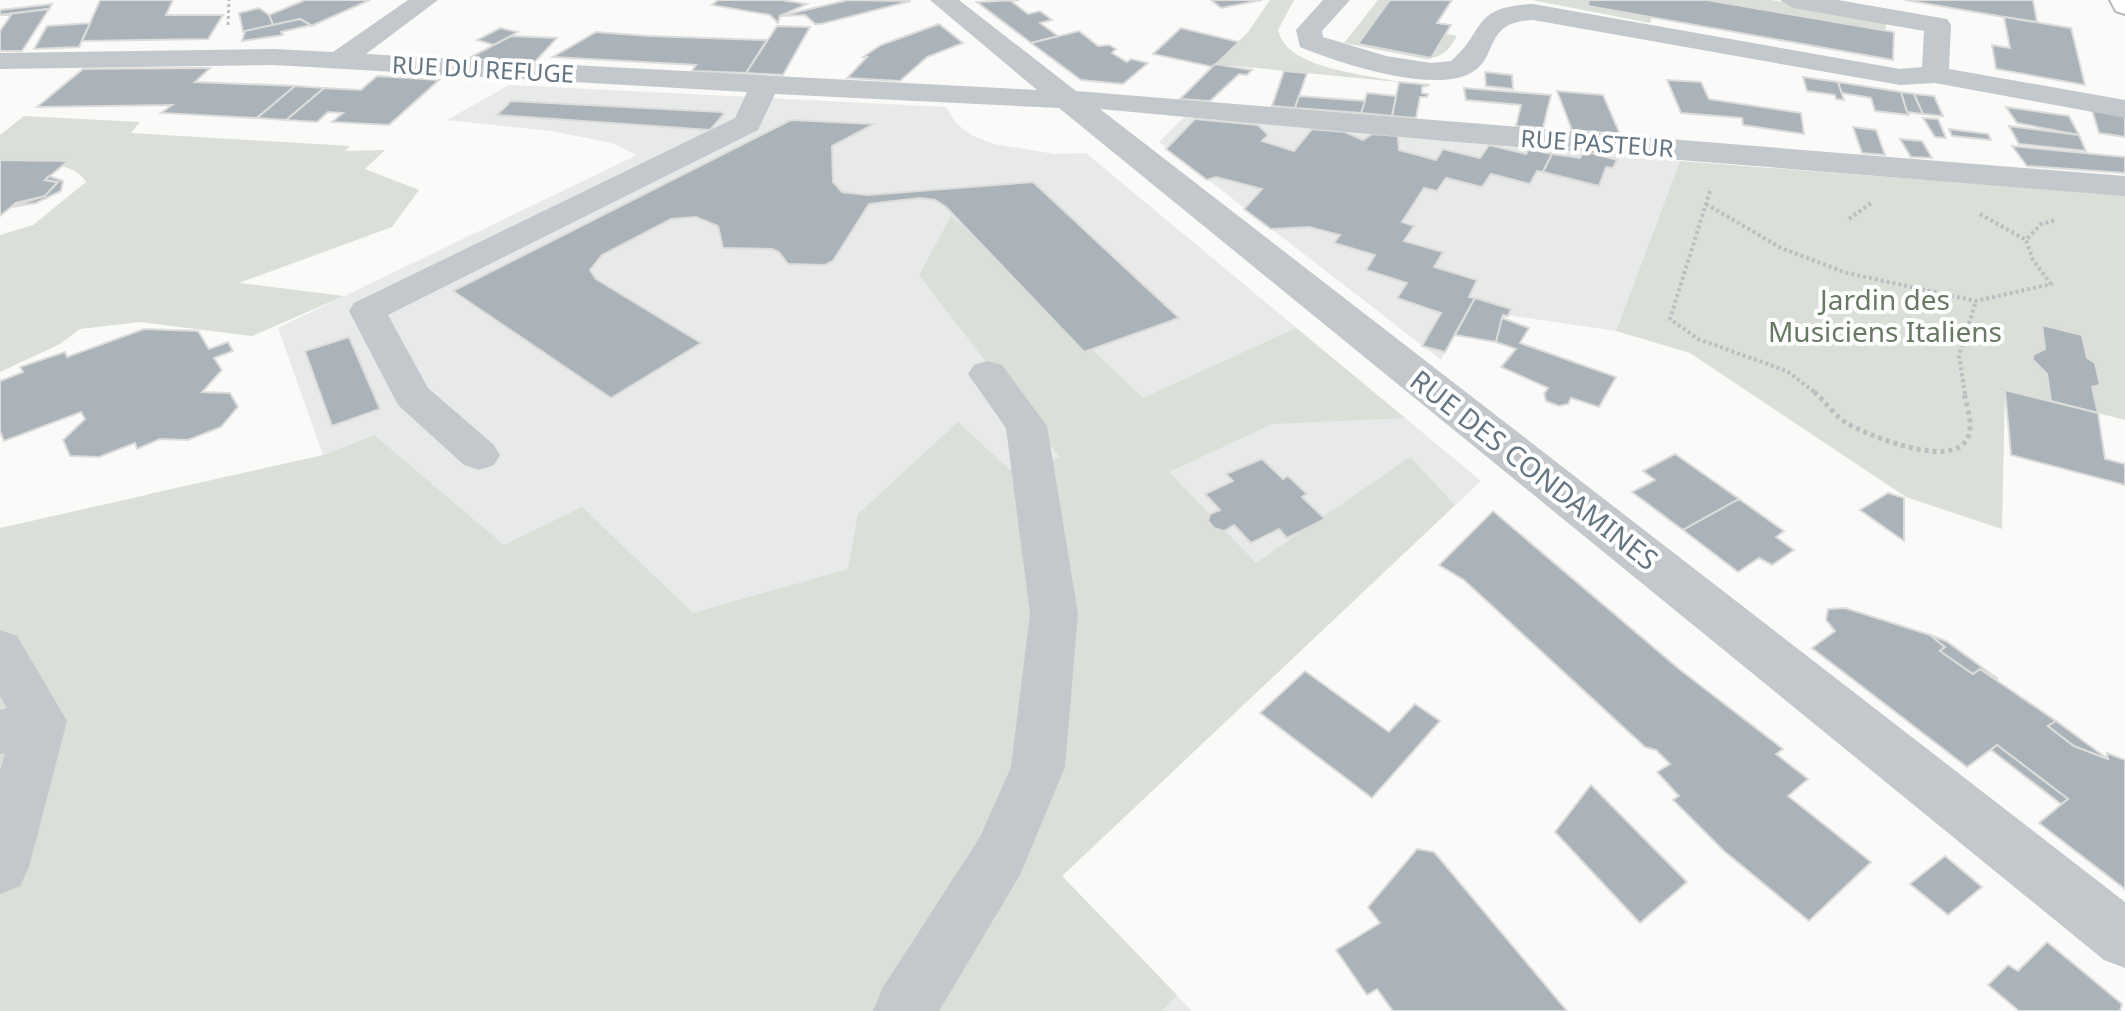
<svg xmlns="http://www.w3.org/2000/svg" width="2125" height="1011" viewBox="0 0 2125 1011" font-family="'Noto Sans',sans-serif">
<rect width="100%" height="100%" fill="#fafaf8"/>
<g fill="#e8e9e9">
<polygon points="509,85 946,107 956,123 971,135 994,144 1055,154 1086,153 1481,481 1062,876 1192,1011 32,1011 148,494 323,455 278,328 637,155 612,143 551,131 447,120"/>
<polygon points="1184,117 1680,161 1616,331 1507,315 1496,339 1454,335 1441,360 1159,142"/>
</g>
<g fill="#dadfd7">
<path d="M1270 0H1294L1278 30C1286 69 1365 74 1399 82L1215 64 1248 32Z"/>
<path d="M1378 0H1390L1359 44 1430 58 1446 34 1457 36C1449 50 1443 57 1426 59L1344 43Z"/>
<polygon points="1532,0 1589,0 1652,17 1650,23"/>
<polygon points="1707,0 1771,0 1887,20 1885,31"/>
<path d="M24 116 140 122 131 133 350 146 342 155 346 151 385 150 365 169 419 190 392 227 239 283 344 296 252 336 140 322 80 329 60 344 0 372V235L33 225 86 182C72 158 25 163 0 161V135Z"/>
<polygon points="1680,161 2125,195 2125,420 2005,389 2002,529 1906,497 1690,353 1616,331"/>
<polygon points="951,216 1143,398 1296,328 1405,418 1272,424 1169,472 1256,563 1410,457 1455,505 1062,876 1177,995 1162,1011 0,1011 0,528 324,455 374,435 504,545 582,507 693,613 848,569 858,514 958,422 1010,470 1060,458 919,275"/>
</g>
<g fill="#aab3b9" stroke="#dcdcda" stroke-width="2">
<polygon points="100,0 173,0 166,15 223,15 208,39 82,41"/>
<polygon points="305,0 370,0 311,26 300,19 273,25 269,15"/>
<polygon points="718,0 781,0 807,4 780,16 778,23 770,15 712,5"/>
<polygon points="848,0 911,1 821,24 815,24 805,15 780,16"/>
<polygon points="1019,0 1011,1 1028,14 1040,11 1052,20 1040,23 1058,36 1031,43 977,2"/>
<polygon points="1211,0 1262,0 1221,8"/>
<polygon points="1390,0 1452,0 1437,23 1451,25 1431,58 1358,44"/>
<polygon points="1589,0 1707,0 1894,32 1893,60 1588,6"/>
<polygon points="1905,0 2033,0 2037,22 2004,17"/>
<polygon points="52,4 49,9 0,15 0,10"/>
<polygon points="259,8 269,15 273,25 243,32 239,13"/>
<polygon points="49,9 22,51 0,51 0,31 11,15 0,15"/>
<polygon points="2004,17 2071,28 2085,85 1996,69 1992,45 2010,48"/>
<polygon points="300,19 311,25 281,32 283,35 242,41 245,31"/>
<polygon points="90,23 79,47 34,49 47,26"/>
<polygon points="939,24 963,43 927,57 900,81 847,78 867,57 863,57 881,45"/>
<polygon points="777,26 810,27 783,75 746,73"/>
<polygon points="500,28 518,32 494,45 477,40"/>
<polygon points="1181,28 1239,42 1213,67 1153,54"/>
<polygon points="1079,31 1098,46 1109,45 1116,49 1112,53 1127,62 1131,59 1148,63 1123,84 1081,80 1031,43"/>
<polygon points="596,32 649,36 767,40 746,73 692,71 696,65 553,57"/>
<polygon points="511,36 557,38 534,63 467,59"/>
<polygon points="1215,64 1252,70 1247,75 1239,74 1210,101 1180,99"/>
<polygon points="200,68 210,68 195,82 295,86 257,118 161,113 172,105 37,107 83,69"/>
<polygon points="1284,71 1307,73 1295,108 1272,106"/>
<polygon points="1485,72 1512,75 1513,89 1486,86"/>
<polygon points="377,76 439,80 389,125 332,122 343,113 328,112 317,122 286,120 324,88 361,90"/>
<polygon points="1803,77 1838,82 1844,100 1836,99 1835,95 1807,91"/>
<polygon points="1667,80 1701,82 1709,99 1801,113 1804,134 1743,125 1742,118 1681,113"/>
<polygon points="1399,82 1430,85 1422,87 1422,93 1428,94 1427,97 1420,97 1416,118 1392,116"/>
<polygon points="1838,82 1901,92 1909,115 1875,111 1871,98 1842,93"/>
<polygon points="295,86 324,88 286,120 257,118"/>
<polygon points="1464,88 1551,95 1543,128 1516,126 1521,105 1466,100"/>
<polygon points="1557,91 1603,95 1620,134 1572,130"/>
<polygon points="1901,92 1914,94 1923,114 1907,112"/>
<polygon points="1367,93 1396,96 1392,116 1361,113"/>
<polygon points="1914,94 1934,96 1943,116 1923,114"/>
<polygon points="1299,96 1365,101 1361,113 1295,108"/>
<polygon points="511,101 721,112 724,114 710,130 497,115"/>
<polygon points="2006,107 2069,116 2079,135 2017,123"/>
<polygon points="2092,110 2125,116 2125,137 2099,133"/>
<polygon points="1923,118 1938,119 1946,138 1935,137"/>
<polygon points="1195,119 1258,125 1268,135 1262,141 1294,151 1312,129 1345,132 1363,140 1372,134 1398,136 1399,150 1436,160 1443,149 1480,158 1489,145 1526,154 1529,149 1552,154 1543,172 1537,171 1530,184 1491,174 1482,187 1446,178 1437,191 1424,188 1402,222 1414,226 1404,241 1443,252 1434,267 1477,280 1469,297 1475,298 1445,352 1422,346 1441,313 1397,298 1407,283 1366,270 1375,255 1334,243 1340,235 1309,227 1271,229 1244,209 1262,189 1216,177 1207,180 1166,149"/>
<polygon points="791,120 874,124 832,146 833,182 842,192 868,195 1033,182 1179,318 1084,352 946,207 935,200 920,198 869,204 833,261 825,265 788,264 779,252 772,249 723,248 718,226 696,217 671,219 602,255 590,270 596,279 701,343 611,398 453,291"/>
<polygon points="2009,126 2079,135 2086,151 2019,144"/>
<polygon points="1853,127 1876,130 1885,155 1862,153"/>
<polygon points="1949,129 1988,134 1991,140 1952,136"/>
<polygon points="1900,139 1922,141 1932,158 1911,157"/>
<polygon points="2012,146 2125,157 2125,173 2027,166"/>
<polygon points="1584,151 1617,160 1613,168 1606,167 1599,186 1543,172 1552,154 1580,158"/>
<polygon points="0,160 68,161 45,180 58,182 45,196 16,203 0,216"/>
<polygon points="49,176 63,181 61,191 36,203 11,207 45,196 58,182 45,180"/>
<polygon points="1475,298 1511,309 1508,316 1503,315 1496,342 1455,335"/>
<polygon points="1502,318 1529,328 1520,343 1616,377 1599,407 1571,398 1568,404 1559,406 1546,401 1544,394 1548,388 1501,367 1516,349 1496,342"/>
<polygon points="2042,325 2082,335 2087,358 2095,363 2100,385 2092,387 2098,413 2051,401 2047,374 2033,360 2033,355 2045,349"/>
<polygon points="144,329 198,331 209,349 228,342 233,351 214,358 222,370 202,392 230,393 238,407 221,427 188,440 160,439 137,449 135,443 99,457 70,456 63,440 85,419 81,412 4,441 0,431 0,381 23,372 20,367 65,352 67,357"/>
<polygon points="349,337 380,409 332,426 305,351"/>
<polygon points="2005,390 2098,413 2105,459 2125,464 2125,485 2011,455"/>
<polygon points="1675,454 1739,499 1683,530 1632,492 1655,480 1643,471"/>
<polygon points="1262,459 1283,479 1288,476 1307,494 1302,497 1325,519 1287,538 1279,529 1251,543 1234,525 1224,531 1214,528 1208,521 1210,514 1220,510 1205,494 1233,481 1226,474"/>
<polygon points="1888,493 1904,498 1904,541 1860,510"/>
<polygon points="1739,499 1784,531 1776,537 1794,550 1772,565 1759,558 1738,572 1683,530"/>
<polygon points="1493,511 1679,669 1783,749 1776,754 1808,779 1788,796 1871,862 1809,921 1724,851 1673,800 1679,796 1657,772 1670,764 1656,750 1645,747 1464,580 1439,565"/>
<polygon points="1845,608 1930,635 1945,647 1940,651 1973,674 1980,669 2056,721 2048,726 2074,746 2108,759 2107,753 2125,760 2125,889 2039,823 2068,799 1997,745 1967,767 1812,648 1835,631 1826,620 1828,609"/>
<polygon points="1930,635 1946,641 1998,679 1980,669 1973,674 1940,651 1945,647"/>
<polygon points="1305,671 1389,732 1415,704 1440,721 1372,798 1260,713"/>
<polygon points="2056,721 2108,759 2074,746 2048,726"/>
<polygon points="1997,745 2068,799 2061,804 1991,750"/>
<polygon points="1591,785 1687,882 1640,923 1555,832"/>
<polygon points="1417,849 1434,852 1567,1011 1393,1011 1377,989 1367,995 1336,950 1380,923 1368,907"/>
<polygon points="1945,856 1982,887 1948,915 1910,884"/>
<polygon points="2047,942 2122,1004 2120,1011 2019,1011 1988,985 2008,965 2018,971"/>
</g>
<g fill="none" stroke-linecap="round" stroke-linejoin="round">
<defs>
<polygon id="major" points="2110,0 2125,0 2125,14 2116,11"/>
</defs>
<use href="#major" stroke="#b5babe" stroke-width="4"/>
<polyline stroke="#bbbfc2" stroke-width="3" stroke-dasharray="3 3" stroke-linecap="butt" points="228,25 229,0"/>
<g stroke="#bbbfc2" stroke-width="4" stroke-dasharray="3 3" stroke-linecap="butt">
<polyline points="1710,191 1670,319 1698,339 1787,371 1817,394"/>
<polyline points="1706,204 1781,248 1847,273 1976,301 2051,284 2033,260 2026,240 2041,224 2056,220"/>
<polyline points="1980,214 2026,240"/>
<polyline points="1849,219 1871,203"/>
<polyline points="1965,394 1959,356 1976,301"/>
</g>
<path stroke="#bbbfc2" stroke-width="5" stroke-dasharray="4 4" stroke-linecap="butt" d="M1814 392C1825 401 1834 415 1845 422 1866 435 1966 477 1970 429 1971 418 1966 403 1964 392"/>
<g fill="#c3c8cc" fill-rule="evenodd">
<polygon points="408,0 438,0 366,54 1037,90 930,0 959,0 1076,91 2125,176 2125,196 1445,141 1100,109 2125,902 2125,968 2104,960 1059,108 775,94 758,130 388,315 428,388 494,445 500,455 494,465 479,470 464,465 398,405 349,311 354,303 735,118 747,92 274,65 0,69 0,53 274,49 333,52"/>
<path d="M1323 0H1350L1322 31 1323 37 1386 56 1431 63 1451 61C1487 30 1470 7 1533 4L1900 69 1922 67 1924 31 1793 8 1780 0H1838L1947 19 1951 25 1949 69 2125 100V118L1935 83 1900 85 1533 20C1482 22 1500 57 1471 73 1431 94 1339 63 1300 47L1296 30Z"/>
<polygon points="988,361 1002,365 1047,426 1078,614 1065,767 1020,875 939,1011 873,1011 882,989 980,837 1011,767 1030,614 1006,428 968,374 974,365"/>
<polygon points="0,630 17,636 67,721 29,867 20,886 0,894 0,771 5,753 0,754 0,710 7,708 0,696"/>
</g>
<use href="#major" fill="#fff" fill-rule="evenodd"/>
</g>
<g text-anchor="middle" stroke-width="8" stroke-linejoin="round" paint-order="stroke">
<g font-size="24" fill="#657683" stroke="#fff">
<text transform="translate(483 70) rotate(3)" y="8">RUE DU REFUGE</text>
<text transform="translate(1597 144) rotate(4)" y="8">RUE PASTEUR</text>
</g>
<g font-size="28" fill="#687a64" stroke="#fff">
<text x="1885" y="310">Jardin des<tspan x="1885" dy="32">Musiciens Italiens</tspan></text>
</g>
<g font-size="28" fill="#657683" stroke="#fff">
<text transform="translate(1534 470) rotate(38)" y="10">RUE DES CONDAMINES</text>
</g>
</g>
</svg>
